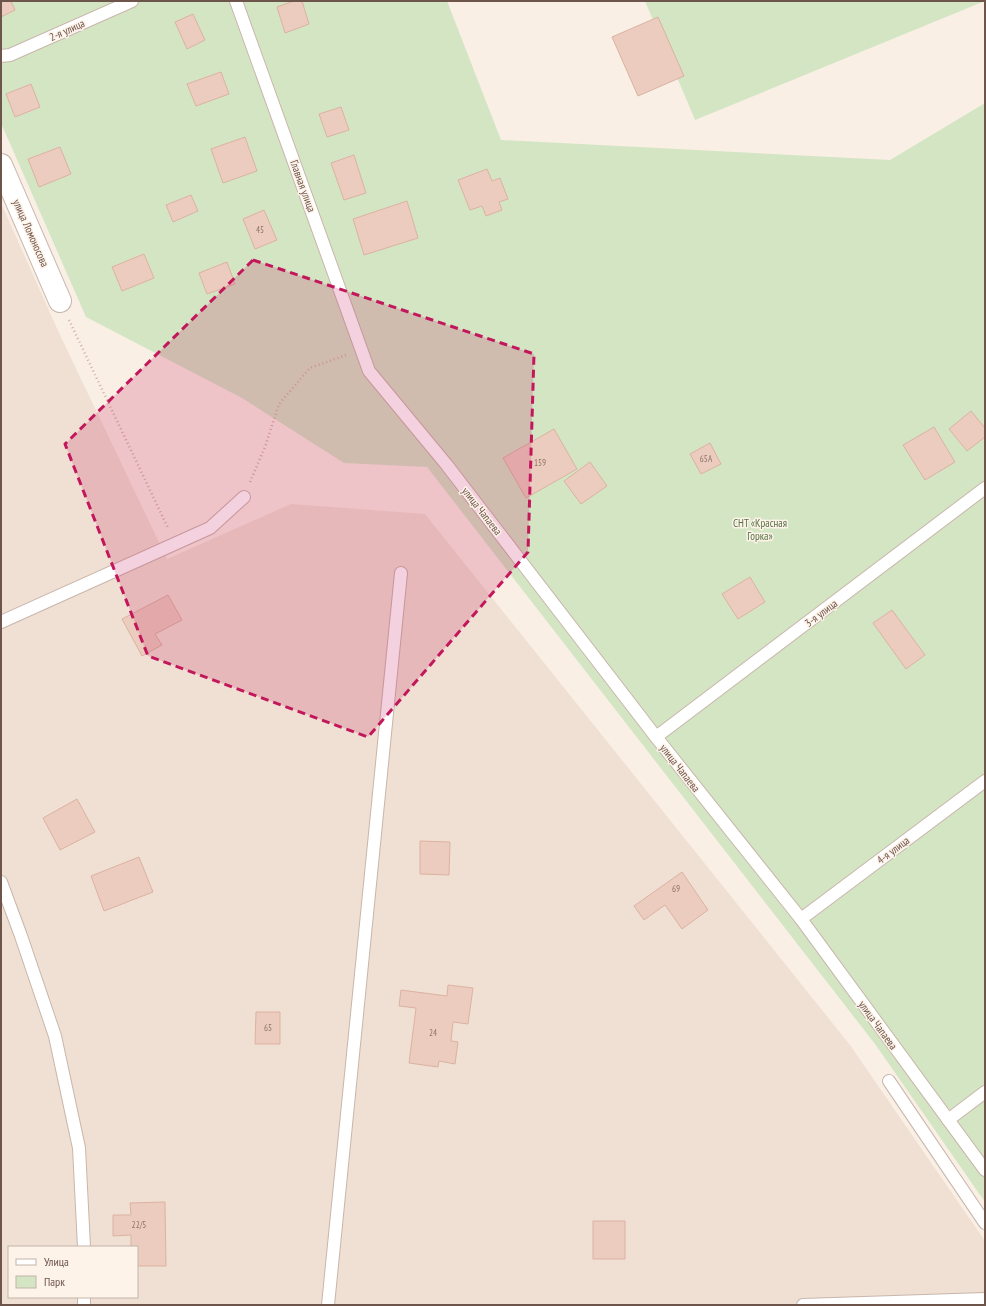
<svg xmlns="http://www.w3.org/2000/svg" width="986" height="1306" viewBox="0 0 986 1306" font-family="'PT Sans Narrow',sans-serif">
<rect width="100%" height="100%" fill="#f9efe4"/>
<path fill="#f0e0d3" fill-rule="evenodd" d="M1 203 60 335 167 559 291 504 425 514 850 1045 985 1241V1305H1ZM9 1247H137V1297H9Z"/>
<g fill="#d4e5c4">
<polygon points="1,1 447,1 501,140 890,160 985,103 985,1202 875,1044 427,467 344,463 242,398 86,317 1,123"/>
<polygon points="645,1 985,1 695,120"/>
</g>
<g fill="#ebccbe" stroke="#dcb2a1">
<polygon points="1,1 11,1 15,10 1,17"/>
<polygon points="294,1 302,1 309,24 285,33 277,7"/>
<polygon points="193,14 205,40 187,49 175,22"/>
<polygon points="658,17 684,76 638,96 612,37"/>
<polygon points="221,72 229,94 196,106 187,84"/>
<polygon points="31,84 40,107 15,117 6,94"/>
<polygon points="341,107 349,130 327,137 319,114"/>
<polygon points="245,137 257,171 223,183 211,149"/>
<polygon points="60,147 71,174 39,187 28,159"/>
<polygon points="354,155 366,193 344,200 331,163"/>
<polygon points="487,169 492,181 500,178 508,199 499,202 502,210 486,216 482,206 470,210 458,180"/>
<polygon points="191,195 198,211 173,222 166,205"/>
<polygon points="407,201 418,238 364,255 353,219"/>
<polygon points="264,210 277,240 255,249 243,219"/>
<polygon points="144,254 154,278 122,291 112,267"/>
<polygon points="227,262 235,284 207,294 199,273"/>
<polygon points="971,411 985,428 985,437 967,451 949,429"/>
<polygon points="934,427 955,462 925,480 903,445"/>
<polygon points="554,429 577,469 526,498 503,458"/>
<polygon points="710,443 721,464 701,474 690,454"/>
<polygon points="590,462 607,486 581,504 564,481"/>
<polygon points="750,577 765,602 738,619 722,594"/>
<polygon points="168,595 182,620 155,634 162,645 142,656 122,619"/>
<polygon points="892,610 925,655 906,669 873,623"/>
<polygon points="77,799 95,832 60,850 43,818"/>
<polygon points="420,841 450,842 449,875 420,874"/>
<polygon points="139,857 153,892 104,911 91,876"/>
<polygon points="682,872 708,910 682,929 665,905 644,920 634,906"/>
<polygon points="448,985 473,988 468,1024 453,1022 451,1041 458,1042 455,1064 439,1061 438,1067 409,1063 416,1008 399,1006 401,990 447,996"/>
<polygon points="256,1012 280,1012 280,1044 255,1044"/>
<polygon points="165,1202 166,1266 137,1266 137,1247 131,1247 131,1235 113,1236 113,1215 131,1215 130,1203"/>
<rect x="593" y="1221" width="32" height="38"/>
</g>
<g fill="none" stroke-linecap="round" stroke-linejoin="round">
<defs>
<g id="service">
<polyline points="236,1 369,371 446,464 656,737 801,919 985,1170"/>
<polyline points="1,56 10,55 132,1"/>
<polyline points="1,622 210,528 244,497"/>
<polyline points="656,737 985,488"/>
<polyline points="1,882 21,936 55,1036 79,1148 84,1247"/>
<polyline points="801,919 985,781"/>
<polyline points="889,1081 985,1223"/>
<polyline points="948,1120 985,1092"/>
<polyline points="84,1305 84,1297"/>
<polyline points="328,1305 401,573"/>
<polyline points="803,1305 985,1299"/>
</g>
<polyline id="minor" points="1,165 60,301"/>
</defs>
<use href="#service" stroke="#c8b6ab" stroke-width="14"/>
<use href="#minor" stroke="#c8b6ab" stroke-width="24"/>
<g stroke="#d0b0a2" stroke-width="2.5" stroke-dasharray="1 3" stroke-linecap="butt">
<polyline points="69,320 168,528"/>
<polyline points="250,482 265,447 279,404 310,368 346,355"/>
</g>
<use href="#service" stroke="#fff" stroke-width="12"/>
<use href="#minor" stroke="#fff" stroke-width="22"/>
</g>
<path fill="#c2185b" fill-opacity="0.2" stroke="#c2185b" stroke-width="3" stroke-dasharray="8 5" stroke-linejoin="round" d="M253 260 534 354 528 552 368 737 148 656 65 444Z"/>
<g text-anchor="middle" stroke-width="3" stroke-linejoin="round" paint-order="stroke">
<g font-size="9" fill="#8d7368">
<text x="260" y="233">45</text>
<text x="706" y="462">65А</text>
<text x="540" y="466">159</text>
<text x="676" y="892">69</text>
<text x="268" y="1031">65</text>
<text x="433" y="1036">24</text>
<text x="139" y="1228">22/5</text>
</g>
<g font-size="11" fill="#6e554c" stroke="#fdf3e9">
<text transform="translate(67 30) rotate(-24)" y="4">2-я улица</text>
<text transform="translate(303 186) rotate(70)" y="4">Главная улица</text>
<text transform="translate(31 233) rotate(66)" y="4">улица Ломоносова</text>
<text transform="translate(482 511) rotate(52)" y="4">улица Чапаева</text>
<text transform="translate(821 613) rotate(-37)" y="4">3-я улица</text>
<text transform="translate(680 768) rotate(52)" y="4">улица Чапаева</text>
<text transform="translate(893 850) rotate(-37)" y="4">4-я улица</text>
<text transform="translate(878 1025) rotate(54)" y="4">улица Чапаева</text>
</g>
<g font-size="11" fill="#577346" stroke="#fdf3e9">
<text x="760" y="527">СНТ «Красная<tspan x="760" dy="13">Горка»</tspan></text>
</g>
</g>
<rect width="986" height="1306" fill="none" stroke="#6e554c" stroke-width="4"/>
<rect x="8" y="1246" width="130" height="52" fill="#fdf3e9" stroke="#c4b4aa"/>
<rect x="16" y="1259" width="20" height="6" fill="#ffffff" stroke="#c4b4aa"/>
<text x="44" y="1266" font-size="12" fill="#6e554c">Улица</text>
<rect x="16" y="1276" width="20" height="12" fill="#d4e5c4" stroke="#c4b4aa"/>
<text x="44" y="1286" font-size="12" fill="#6e554c">Парк</text>
</svg>
